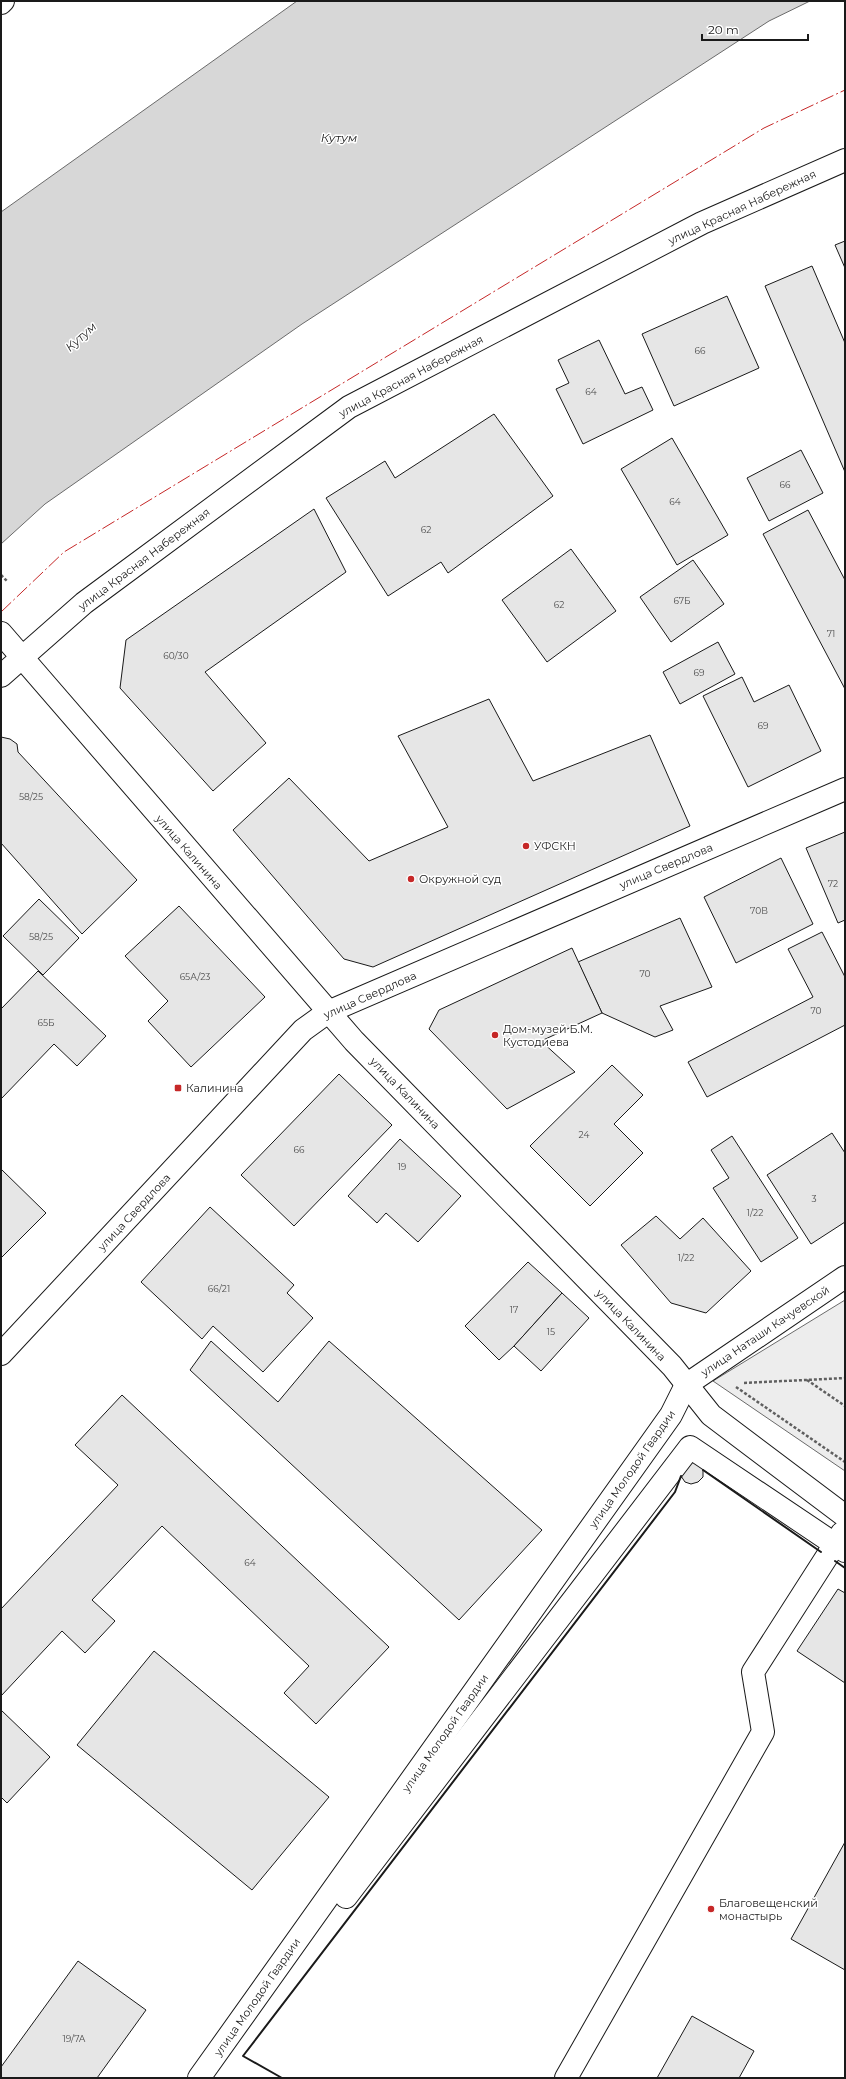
<svg xmlns="http://www.w3.org/2000/svg" width="846" height="2079" viewBox="0 0 846 2079" font-family="Montserrat,sans-serif">
<rect width="100%" height="100%" fill="#fff"/>
<polygon fill="#ededed" stroke="#6a6a6a" points="845,1300 845,1471 713,1381"/>
<polygon fill="#d7d7d7" stroke="#6a6a6a" points="297,1 810,1 769,21 302,324 45,504 1,544 1,212"/>
<g fill="#e6e6e6" stroke="#1a1a1a">
<polygon points="845,241 845,268 835,245"/>
<polygon points="812,266 845,343 845,472 765,286"/>
<polygon points="727,296 759,368 674,406 642,334"/>
<polygon points="599,340 625,394 642,387 653,410 583,444 556,389 569,383 558,360"/>
<polygon points="494,414 553,496 448,573 441,562 388,596 326,498 385,461 395,478"/>
<polygon points="672,438 728,535 677,565 621,469"/>
<polygon points="801,450 823,493 769,521 747,478"/>
<polygon points="314,509 346,572 205,672 266,743 213,791 120,688 126,640"/>
<polygon points="808,510 845,580 845,689 763,534"/>
<polygon points="571,549 616,611 547,662 502,600"/>
<polygon points="693,560 724,604 671,642 640,597"/>
<polygon points="718,642 735,674 680,704 663,672"/>
<polygon points="742,677 754,702 789,685 821,751 748,787 703,696"/>
<polygon points="489,699 533,781 650,735 690,826 373,967 344,959 233,830 289,778 369,861 448,827 398,736"/>
<polygon points="1,737 10,739 17,744 18,752 137,880 82,934 1,843"/>
<polygon points="845,832 845,920 838,923 806,848"/>
<polygon points="781,858 813,924 736,963 704,897"/>
<polygon points="39,899 79,938 43,975 3,936"/>
<polygon points="179,906 265,997 191,1067 148,1021 168,1001 125,956"/>
<polygon points="680,918 712,987 660,1006 673,1030 655,1037 602,1013 578,962"/>
<polygon points="822,932 845,977 845,1025 707,1097 688,1062 813,997 788,949"/>
<polygon points="572,948 602,1013 541,1041 575,1072 507,1109 429,1029 439,1010"/>
<polygon points="38,971 106,1036 77,1066 54,1044 1,1099 1,1009"/>
<polygon points="612,1065 643,1095 614,1124 643,1153 590,1206 530,1146"/>
<polygon points="339,1074 392,1125 294,1226 241,1175"/>
<polygon points="832,1133 845,1153 845,1222 811,1244 767,1175"/>
<polygon points="732,1136 798,1238 761,1262 713,1188 729,1178 711,1150"/>
<polygon points="400,1139 461,1196 418,1242 386,1213 377,1223 348,1196"/>
<polygon points="1,1169 46,1213 1,1258"/>
<polygon points="210,1207 294,1285 287,1293 313,1318 263,1372 213,1326 202,1339 141,1282"/>
<polygon points="656,1216 680,1239 703,1218 751,1271 706,1313 671,1303 621,1245"/>
<polygon points="528,1262 562,1293 514,1346 499,1360 465,1326"/>
<polygon points="562,1293 589,1318 541,1371 514,1346"/>
<polygon points="211,1341 278,1402 329,1341 542,1530 459,1620 190,1370"/>
<polygon points="122,1395 389,1647 316,1724 284,1693 309,1666 162,1526 92,1600 115,1621 85,1653 62,1631 1,1696 1,1609 118,1485 75,1445"/>
<polygon points="693,1461 699,1464 703,1470 703,1477 698,1482 691,1484 685,1482 681,1476"/>
<polygon points="838,1589 845,1593 845,1683 797,1651"/>
<polygon points="154,1651 329,1797 252,1890 77,1745"/>
<polygon points="1,1710 50,1757 7,1803 1,1797"/>
<polygon points="845,1842 845,1970 791,1939"/>
<polygon points="78,1961 146,2010 97,2078 1,2078 1,2067"/>
<polygon points="692,2016 754,2051 739,2078 657,2078"/>
</g>
<g fill="none" stroke-linecap="round" stroke-linejoin="round">
<defs>
<g id="minor">
<polyline points="1,633 354,1041 672,1366 711,1415 845,1516"/>
<polyline points="1,676 84,603 349,407 702,223 845,160"/>
<polyline points="346,1897 690,1447 845,1551"/>
<polyline points="199,2078 671,1415 686,1385 845,1277"/>
<polyline points="566,2078 763,1732 753,1672 842,1533"/>
</g>
<g id="major">
<polyline points="1,3 3,1"/>
<polyline points="1,1354 303,1030 328,1012 845,789"/>
</g>
</defs>
<use href="#minor" stroke="#1a1a1a" stroke-width="24"/>
<use href="#major" stroke="#1a1a1a" stroke-width="24"/>
<g stroke="#5f5f5f" stroke-width="2.5" stroke-dasharray="3 2" stroke-linecap="butt">
<polyline points="1,575 7,581"/>
<polyline points="807,1380 845,1406"/>
<polyline points="744,1383 845,1378"/>
<polyline points="736,1387 845,1462"/>
</g>
<use href="#minor" stroke="#fff" stroke-width="22"/>
<use href="#major" stroke="#fff" stroke-width="22"/>
<g stroke="#1a1a1a" stroke-width="2">
<polyline points="703,1470 821,1552"/>
<polyline points="835,1561 845,1568"/>
<polyline points="282,2078 243,2056 675,1492 681,1476"/>
</g>
<polyline stroke="#c62828" stroke-width="1" stroke-dasharray="14 3 2 3" stroke-linecap="butt" points="1,612 64,552 764,128 845,90"/>
</g>
<g fill="#c62828" stroke="#fff" stroke-width="1.5">
<circle cx="526" cy="846" r="4"/>
<circle cx="411" cy="879" r="4"/>
<circle cx="495" cy="1035" r="4"/>
<rect x="174" y="1084" width="8" height="8" rx="2"/>
<circle cx="711" cy="1909" r="4"/>
</g>
<g text-anchor="middle" stroke-width="3" stroke-linejoin="round" paint-order="stroke">
<g font-size="9" fill="#4d4d4d">
<text x="700" y="354">66</text>
<text x="591" y="395">64</text>
<text x="785" y="488">66</text>
<text x="675" y="505">64</text>
<text x="426" y="533">62</text>
<text x="682" y="604">67Б</text>
<text x="559" y="608">62</text>
<text x="831" y="637">71</text>
<text x="176" y="659">60/30</text>
<text x="699" y="676">69</text>
<text x="763" y="729">69</text>
<text x="31" y="800">58/25</text>
<text x="833" y="887">72</text>
<text x="759" y="914">70В</text>
<text x="41" y="940">58/25</text>
<text x="645" y="977">70</text>
<text x="195" y="980">65А/23</text>
<text x="816" y="1014">70</text>
<text x="46" y="1026">65Б</text>
<text x="584" y="1138">24</text>
<text x="299" y="1153">66</text>
<text x="402" y="1170">19</text>
<text x="814" y="1202">3</text>
<text x="755" y="1216">1/22</text>
<text x="686" y="1261">1/22</text>
<text x="219" y="1292">66/21</text>
<text x="514" y="1313">17</text>
<text x="551" y="1335">15</text>
<text x="250" y="1566">64</text>
<text x="74" y="2042">19/7А</text>
</g>
<g font-size="11" fill="#1a1a1a" stroke="#fff">
<text transform="translate(742 207) rotate(-25)" y="4">улица Красная Набережная</text>
<text transform="translate(411 376) rotate(-28)" y="4">улица Красная Набережная</text>
<text transform="translate(144 559) rotate(-37)" y="4">улица Красная Набережная</text>
<text transform="translate(189 852) rotate(49)" y="4">улица Калинина</text>
<text transform="translate(666 866) rotate(-23)" y="4">улица Свердлова</text>
<text transform="translate(370 995) rotate(-24)" y="4">улица Свердлова</text>
<text transform="translate(405 1093) rotate(46)" y="4">улица Калинина</text>
<text transform="translate(134 1212) rotate(-47)" y="4">улица Свердлова</text>
<text transform="translate(631 1325) rotate(46)" y="4">улица Калинина</text>
<text transform="translate(765 1331) rotate(-34)" y="4">улица Наташи Качуевской</text>
<text transform="translate(632 1469) rotate(-55)" y="4">улица Молодой Гвардии</text>
<text transform="translate(445 1733) rotate(-55)" y="4">улица Молодой Гвардии</text>
<text transform="translate(257 1997) rotate(-55)" y="4">улица Молодой Гвардии</text>
</g>
<g font-size="11" fill="#1a1a1a" stroke="#fff" text-anchor="start">
<text x="534" y="850">УФСКН</text>
<text x="419" y="883">Окружной суд</text>
<text x="503" y="1033">Дом-музей Б.М.<tspan x="503" dy="13">Кустодиева</tspan></text>
<text x="186" y="1092">Калинина</text>
<text x="719" y="1907">Благовещенский<tspan x="719" dy="13">монастырь</tspan></text>
</g>
<g font-size="12" font-style="italic" fill="#1a1a1a" stroke="#fff">
<text x="339" y="142">Кутум</text>
<text transform="translate(81 337) rotate(-42)" y="4">Кутум</text>
</g>
</g>
<rect width="846" height="2079" fill="none" stroke="#1a1a1a" stroke-width="4"/>
<path d="M702 34v6h106v-6" fill="none" stroke="#1a1a1a" stroke-width="2"/>
<text x="708" y="34" font-size="12" fill="#1a1a1a" stroke="#ffffff" stroke-width="3" paint-order="stroke">20 m</text>
</svg>
